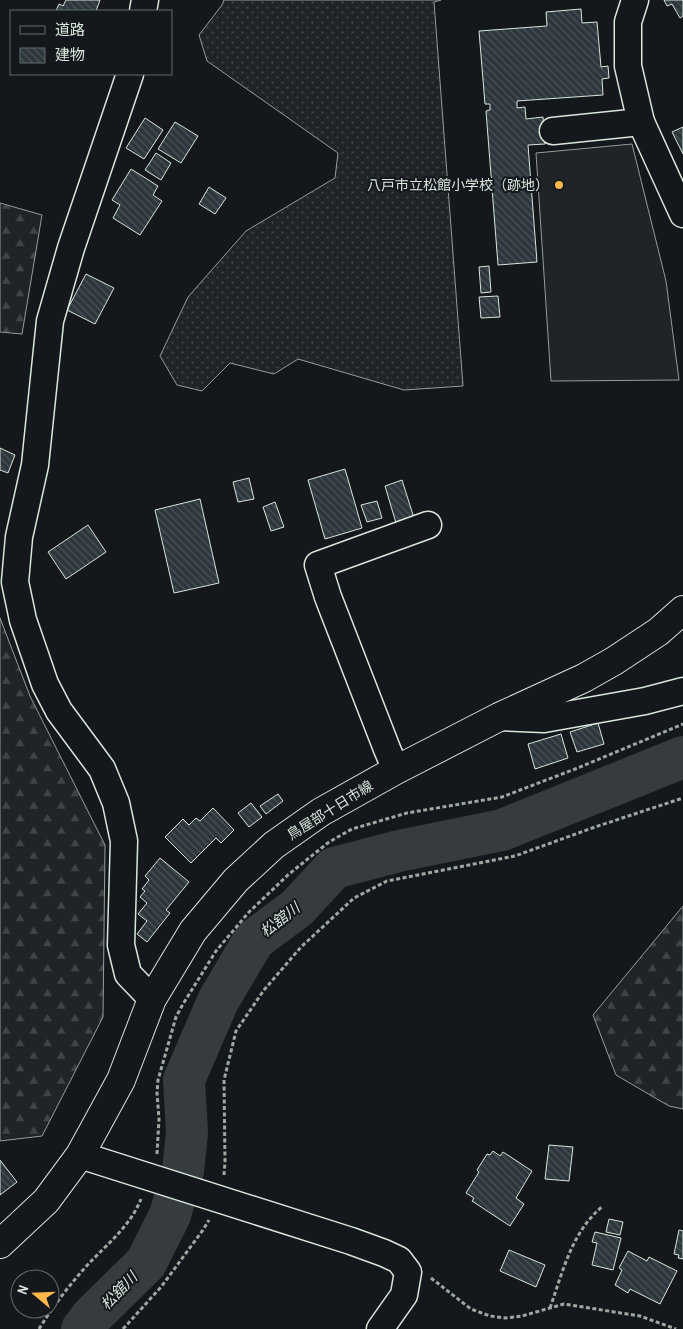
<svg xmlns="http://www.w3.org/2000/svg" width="683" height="1329" viewBox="0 0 683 1329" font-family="'Archivo Narrow','Noto Sans JP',sans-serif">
<defs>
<pattern id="grass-dots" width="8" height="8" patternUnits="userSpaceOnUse" patternTransform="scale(1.25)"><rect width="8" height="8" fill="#202428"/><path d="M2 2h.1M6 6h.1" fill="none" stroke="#404447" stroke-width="1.8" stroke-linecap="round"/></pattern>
<pattern id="forest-firs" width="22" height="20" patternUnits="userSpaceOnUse" patternTransform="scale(1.25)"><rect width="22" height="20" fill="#202428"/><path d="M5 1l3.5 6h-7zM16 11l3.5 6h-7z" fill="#404447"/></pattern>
<pattern id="building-back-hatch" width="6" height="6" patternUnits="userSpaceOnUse" patternTransform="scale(1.25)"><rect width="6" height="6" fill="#2c363c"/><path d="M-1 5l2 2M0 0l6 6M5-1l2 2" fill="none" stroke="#4a5358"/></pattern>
</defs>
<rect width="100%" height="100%" fill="#14181c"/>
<polygon fill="url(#grass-dots)" stroke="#939e99" points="224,0 441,0 434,2 463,386 404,390 298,359 274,374 230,363 202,391 177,385 160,356 188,297 246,231 335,178 338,153 207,61 199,35 222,5"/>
<g fill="url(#forest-firs)" stroke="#939e99">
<polygon points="0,203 42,215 22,334 0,332"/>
<polygon points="0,618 30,696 105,845 103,1017 42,1136 0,1141"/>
<polygon points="683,906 683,1109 669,1106 616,1075 593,1015"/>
</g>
<polygon fill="#202428" stroke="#939e99" points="632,144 666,281 679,380 551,381 536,153"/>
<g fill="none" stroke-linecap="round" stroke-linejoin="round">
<polyline stroke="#363b3e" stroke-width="42" points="82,1329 92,1316 146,1263 170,1215 183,1171 187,1133 184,1080 218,1001 254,940 297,908 334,868 399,851 502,830 683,757"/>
</g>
<g fill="url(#building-back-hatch)" stroke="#d8e6dc">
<polygon points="66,0 100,0 96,11 56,11 59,4 63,6"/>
<polygon points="664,0 683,0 683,16 680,18 672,4 667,6"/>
<polygon points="581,9 582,23 597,22 601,67 608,66 609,78 602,79 603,95 517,101 517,108 525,107 526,119 543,117 545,144 528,145 537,262 498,265 486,111 490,110 490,104 485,104 479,31 547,26 546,12"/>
<polygon points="145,118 163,130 144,159 126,148"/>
<polygon points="175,122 198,136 181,163 158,149"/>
<polygon points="683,127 683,154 672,132"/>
<polygon points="156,153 171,163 161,180 145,170"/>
<polygon points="131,169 158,186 153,195 162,201 140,235 113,218 120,205 112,200"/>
<polygon points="209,187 226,198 215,214 199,204"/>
<polygon points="489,266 491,292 481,293 479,267"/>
<polygon points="86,274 114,288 95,324 67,310"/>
<polygon points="498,296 500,317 481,318 479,297"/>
<polygon points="0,448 15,455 8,473 0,470"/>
<polygon points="345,469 362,528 325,539 308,480"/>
<polygon points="249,478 254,499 238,502 233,482"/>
<polygon points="402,480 414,518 396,523 385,486"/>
<polygon points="200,499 219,583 174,593 155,510"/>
<polygon points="377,501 382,518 367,522 361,505"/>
<polygon points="275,502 284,527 271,531 263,507"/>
<polygon points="88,525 106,552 66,579 48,552"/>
<polygon points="598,723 604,744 577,752 570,732"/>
<polygon points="561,734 568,758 535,769 528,744"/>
<polygon points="278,794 283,801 266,814 260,806"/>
<polygon points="251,803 262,817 249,827 238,813"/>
<polygon points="213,808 234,830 221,843 216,838 191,863 165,837 183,819 189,825 196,818 200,821"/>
<polygon points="160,858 189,882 166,910 170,913 147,942 137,934 147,921 138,914 147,903 140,897 145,891 142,889 149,880 145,876"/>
<polygon points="549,1145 573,1147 569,1181 545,1179"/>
<polygon points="493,1151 500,1156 503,1152 532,1171 516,1198 524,1204 510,1226 472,1201 474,1198 466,1193 479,1172 477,1170 487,1154 490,1155"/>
<polygon points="0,1160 17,1182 0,1195"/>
<polygon points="609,1219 623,1222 620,1235 606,1232"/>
<polygon points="679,1230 683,1231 683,1259 678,1258 679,1255 674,1254"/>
<polygon points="595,1232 621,1238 613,1270 592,1265 597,1243 592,1242"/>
<polygon points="509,1250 545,1265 536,1287 500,1271"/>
<polygon points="628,1251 647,1261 649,1257 677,1271 660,1304 630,1289 628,1293 615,1285 622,1270 619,1268"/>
</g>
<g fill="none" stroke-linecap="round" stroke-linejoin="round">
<defs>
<g id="minor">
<polyline points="635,0 628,22 628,66 641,122 683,214"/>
<polyline points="143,11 145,0"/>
<polyline points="130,74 71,248 50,321 35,465 19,537 15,582 23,620 45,684 59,711 102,769 116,803 124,841 121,945 128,974 152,999"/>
<polyline points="553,131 641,122"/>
<polyline points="499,717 544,719 645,701 683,691"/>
<polyline points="396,770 387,749 328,597 318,565 428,525"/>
<polyline points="80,1155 351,1241 384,1253 399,1260 408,1272 404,1295 380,1329"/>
</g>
<polyline id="major" points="0,1244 46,1201 80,1155 121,1080 152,999 193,931 236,880 274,845 321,812 396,770 499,717 584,678 614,661 658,632 683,610"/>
</defs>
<use href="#minor" stroke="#d8e6dc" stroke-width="29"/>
<use href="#major" stroke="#d8e6dc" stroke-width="30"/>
<g stroke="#9da8a2" stroke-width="3" stroke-dasharray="4 2.5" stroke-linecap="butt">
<polyline points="157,1154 159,1119 157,1093 158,1080 176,1017 183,1004 216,951 249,912 289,874 329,842 352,829 407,813 502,797 575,769 683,724"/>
<polyline points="224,1175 225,1162 224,1080 236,1031 264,990 301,947 354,898 387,881 515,856 595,827 683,798"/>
<polyline points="431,1278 471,1309 490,1316 505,1318 522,1316 564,1304 640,1316 676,1329"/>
<path d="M550 1308C563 1271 572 1231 603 1206"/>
<path d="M39 1329C52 1308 67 1288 83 1270 103 1247 129 1229 141 1199"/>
<polyline points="123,1329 161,1287 203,1230 209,1220"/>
</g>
<use href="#minor" stroke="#14181c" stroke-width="26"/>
<use href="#major" stroke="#14181c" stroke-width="28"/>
</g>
<circle fill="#ffb74d" stroke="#14181c" stroke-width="2" cx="559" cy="185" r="5"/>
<g text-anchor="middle" stroke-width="4" stroke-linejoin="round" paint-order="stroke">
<g font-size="14" fill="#d8e6dc" stroke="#14181c" text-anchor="end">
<text x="549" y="190">八戸市立松館小学校（跡地）</text>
</g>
<g font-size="14" fill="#d8e6dc" stroke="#14181c">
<text transform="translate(330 810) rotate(-32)" y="5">鳥屋部十日市線</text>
</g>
<g font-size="15" font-style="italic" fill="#d8e6dc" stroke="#14181c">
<text transform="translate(280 920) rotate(-38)" y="5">松舘川</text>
<text transform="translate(119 1291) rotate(-46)" y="5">松舘川</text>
</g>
</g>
<rect x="10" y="10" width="162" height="65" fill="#14181c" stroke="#626a69"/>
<rect x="20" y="26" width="25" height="8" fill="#14181c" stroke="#626a69"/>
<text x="55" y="35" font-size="15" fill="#d8e6dc">道路</text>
<rect x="20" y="48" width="25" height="15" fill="url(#building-back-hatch)" stroke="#626a69"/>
<text x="55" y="60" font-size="15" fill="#d8e6dc">建物</text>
<g transform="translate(35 1294) rotate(289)"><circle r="24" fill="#14181c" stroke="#626a69"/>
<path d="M0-4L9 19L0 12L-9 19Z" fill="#ffb74d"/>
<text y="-8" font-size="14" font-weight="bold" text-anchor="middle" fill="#d8e6dc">N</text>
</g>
</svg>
